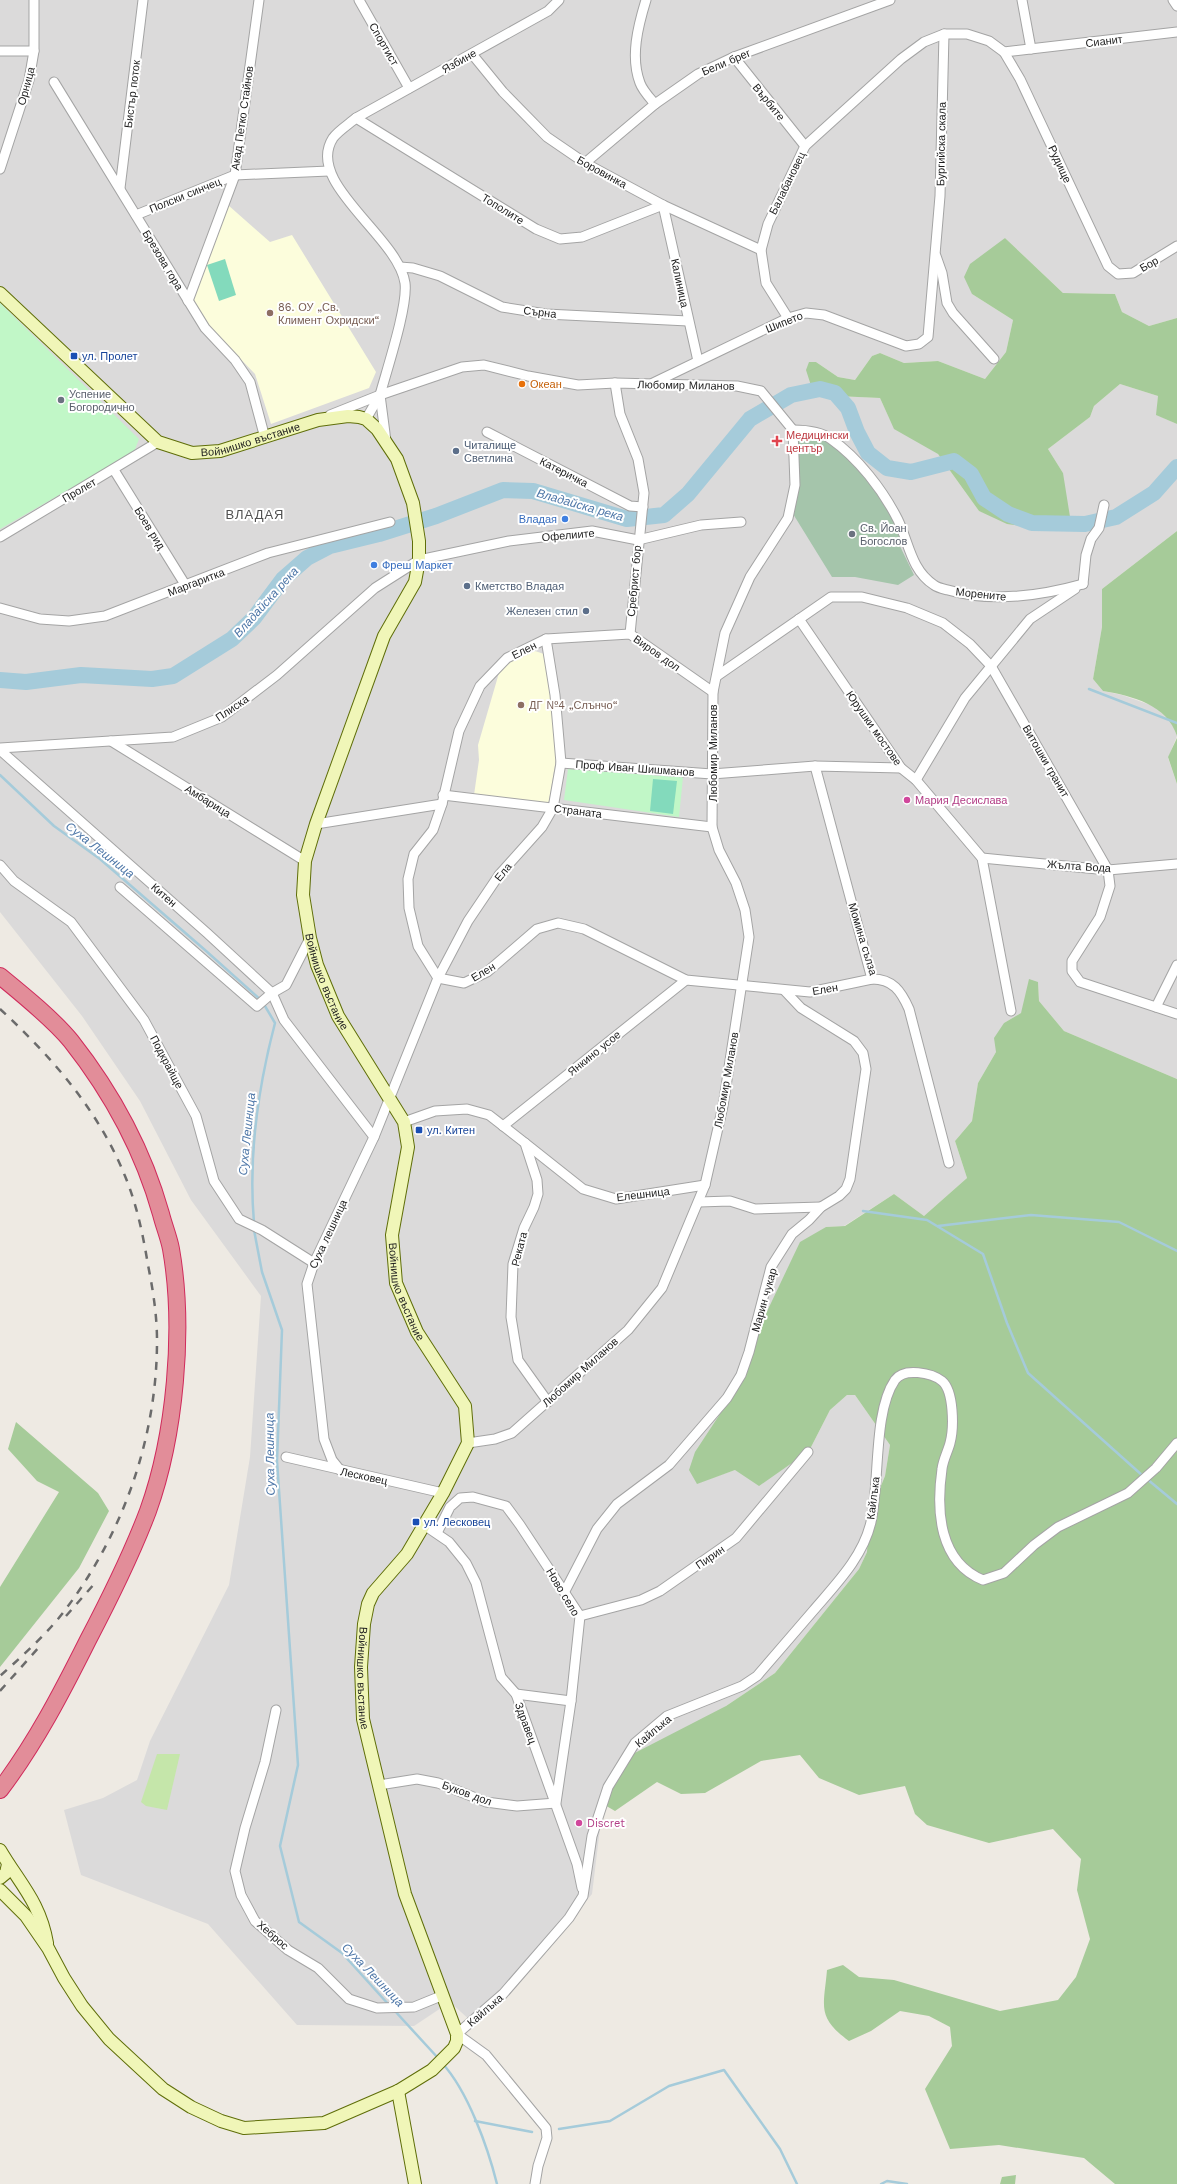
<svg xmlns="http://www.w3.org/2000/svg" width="1177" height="2184" viewBox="0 0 1177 2184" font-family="'Work Sans',sans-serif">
<rect width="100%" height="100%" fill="#eeeae3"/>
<polygon fill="#dbdada" points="0,0 1177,0 1177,318 1149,326 1122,312 1115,294 1063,293 1005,238 972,294 1013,320 1006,352 985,379 938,361 904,363 880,353 872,356 855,380 838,377 816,362 815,395 880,398 891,422 938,454 979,511 1022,527 1050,530 1063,473 1048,449 1090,417 1094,406 1120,384 1158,396 1157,415 1177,424 1177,531 1102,589 1102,627 1093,679 1103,691 1122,695 1156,707 1173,725 1177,736 1168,758 1177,784 1177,1079 1064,1031 1039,1001 1038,982 1021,1013 1004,1023 996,1052 978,1083 972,1121 955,1141 967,1178 924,1216 894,1194 844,1226 826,1227 697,1483 735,1470 809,1451 830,1410 847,1395 855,1395 890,1445 885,1476 869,1515 867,1552 859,1569 775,1673 726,1706 603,1804 592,1894 509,1993 473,2023 450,2002 414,2026 297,2025 208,1924 81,1875 64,1810 103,1798 137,1780 150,1741 229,1585 250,1457 261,1296 191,1200 140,1101 82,1016 0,912"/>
<g fill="#fcfddc">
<polygon points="228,205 270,242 292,235 376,372 369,388 271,424 255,374 208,325 193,301"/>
<polygon points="535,651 544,654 549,666 556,759 549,801 547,803 474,795 479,760 478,745 501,666"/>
</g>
<polygon fill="#c5e6aa" points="157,1754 180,1754 167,1810 146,1806 141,1802"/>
<g fill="#a6cb99">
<polygon points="1005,238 1063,293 1115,294 1122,312 1149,326 1177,318 1177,424 1156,415 1158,396 1120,384 1094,406 1090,417 1048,449 1063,473 1071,523 1050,530 1007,524 979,511 938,454 894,429 880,398 814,395 806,370 809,362 816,362 838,377 855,380 872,356 880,353 904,363 938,361 985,379 1006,352 1013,320 972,294 964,277 970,264"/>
<path d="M1177 531V736C1167 705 1133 696 1103 691L1093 679 1102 627V589Z"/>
<polygon points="1177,738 1177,784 1168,757"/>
<path d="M1029 979 1038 982 1039 1001 1064 1031 1177 1079V2184H1115L1084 2158 999 2145 950 2149 925 2089 952 2046 950 2027 929 2016 900 2011 871 2031 849 2041C816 2017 824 2006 827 1970L843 1965 859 1977 894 1980 1000 2011 1058 2000 1076 1977 1090 1939 1077 1890 1081 1859 1053 1829 989 1843 927 1825 915 1814 905 1786 859 1795 819 1778 800 1755 761 1761 705 1793 681 1794 657 1782 615 1811 603 1804 625 1758 726 1706 775 1673 859 1569 867 1552 869 1515 885 1476 890 1445 855 1395H847L830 1410 809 1451 759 1486 735 1470 697 1484 689 1470 695 1452 743 1379 761 1324 800 1242 826 1227 845 1226 894 1194 924 1216 967 1178 955 1141 972 1121 978 1083 996 1052 994 1038 1004 1023 1021 1013Z"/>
<polygon points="16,1422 98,1493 109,1511 79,1568 0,1667 0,1587 59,1492 37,1481 8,1449"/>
<polygon points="1016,2175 1015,2184 1000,2184 1002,2177"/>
</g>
<polygon fill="#a5c5ab" points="793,430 830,438 868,474 904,535 897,540 914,575 898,585 855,577 832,577 790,509"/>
<g fill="#c1f7c7">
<polygon points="0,303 139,439 134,452 0,529"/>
<polygon points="568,769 683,777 679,817 564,800"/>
</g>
<g fill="#83dabc">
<polygon points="225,259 236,295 219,301 207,265"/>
<polygon points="653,779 677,781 673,814 650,811"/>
</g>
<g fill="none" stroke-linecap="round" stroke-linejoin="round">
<g stroke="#a5cbda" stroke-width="2.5">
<polyline points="1089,689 1177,723"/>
<path d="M0 775 54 826 100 859 205 950 262 1001 275 1023C258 1088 248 1155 254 1223"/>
<polyline points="863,1211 927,1220 983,1254 1007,1323 1028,1373 1143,1476"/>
<polyline points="938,1226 1031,1215 1119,1222 1177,1251"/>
<polyline points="254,1230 262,1272 282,1330 277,1461 298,1765 280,1846 299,1922 342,1953 389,2005"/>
<polyline points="1147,1479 1177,1504"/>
<polyline points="394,2010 438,2058"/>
<path d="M442 2063C468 2091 488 2148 497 2184"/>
<polyline points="475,2121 532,2132"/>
<polyline points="559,2129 610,2121 669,2086 724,2070 780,2149 797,2184"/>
<polyline points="881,2184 887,2181 907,2184"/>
</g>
<polyline stroke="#a5cbda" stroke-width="16" points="0,680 26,682 81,675 152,679 173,676 232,639 254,618 283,579 307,558 330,546 379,534 436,516 503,490 533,491 627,519 664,515 688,494 750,419 791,395 820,389 835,393 848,408 857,432 868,453 887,468 911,472 954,461 971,474 984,498 1008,514 1032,523 1085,524 1116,517 1154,493 1177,467"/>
<defs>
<g id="street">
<polyline points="359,0 409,88"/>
<path d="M646 0C638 26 630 57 640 83 643 91 650 98 655 104"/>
<polyline points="1022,0 1031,49"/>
<polyline points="1173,0 1177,6"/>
<polyline points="0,51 34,51"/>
<polyline points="1004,52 1020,79 1108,266 1118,274 1133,273 1177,246"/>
<polyline points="472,54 503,92 547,137 585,163 663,205 761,250"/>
<polyline points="734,57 805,146"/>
<polyline points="54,82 205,328 235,360 250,382 265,438"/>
<polyline points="356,118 536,229 560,239 582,237 663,205 698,361"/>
<polyline points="585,163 655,104 698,74 734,57 890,0"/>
<polyline points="0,169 29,80 34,51 34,0"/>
<polyline points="120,188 143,0"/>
<polyline points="136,215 235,175 329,171"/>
<polyline points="936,256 942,273 947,303 953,313 994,359"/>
<polyline points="400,267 413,268 440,276 502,307 546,314 688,321"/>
<polyline points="188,301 235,175 259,0"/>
<polyline points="788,318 766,283 761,250 768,224 805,146 901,59 924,42 944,34 967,34 989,41 1004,52 1177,32"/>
<polyline points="615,383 620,414 638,459 644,493 630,634"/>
<polyline points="653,383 788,318 806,313 824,315 906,346 919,344 928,337 940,196 944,34"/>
<path d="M380 395C387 369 408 306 405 283 398 236 304 183 333 138 338 131 349 124 356 118L548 11 559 0"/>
<polyline points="330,415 380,395 386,441"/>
<polyline points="366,419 380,395 462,367 484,365 528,376 578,385 615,383 737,386 761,391 793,430 795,485 788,518 750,577 725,633 713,692 712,827 719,850 736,883 745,910 749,937 723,1106 705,1185 662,1288 628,1330 512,1433 495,1439 468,1443"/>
<path d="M793 430C806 430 820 431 831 439 858 458 883 490 898 520 909 543 911 570 934 585 938 588 944 589 948 590 992 603 1040 596 1083 584"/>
<polyline points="487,432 630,506 643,507"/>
<polyline points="114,470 186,586"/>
<polyline points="0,537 158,442"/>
<polyline points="1083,584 1086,555 1091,539 1099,528 1104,505"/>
<polyline points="0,608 40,619 69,621 105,616 268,553 390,522"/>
<polyline points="799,619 901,768 916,780 982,858 1011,1011"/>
<polyline points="717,676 831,597 862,597 907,608 943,623 970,644 991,666 1108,870 1110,886 1100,917 1072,961 1072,971 1080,982 1177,1014"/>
<polyline points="713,692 630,634 546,639 507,658 480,686 459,731 442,804 433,830 414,854 408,879 409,908 418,946 438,978 464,983 487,972 537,929 558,923 584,929 686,980 810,992 872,979"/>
<polyline points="111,741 305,861"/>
<polyline points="0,748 173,737 222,717 277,675 375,588 419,560 509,541 592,531 638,540 701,525 741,522"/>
<polyline points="0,750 207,933 272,993 257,1006 120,887"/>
<polyline points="561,763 712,774 815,766 901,768"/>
<path d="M815 766 872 979C893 979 901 991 909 1009L949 1163"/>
<polyline points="916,780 965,698 1030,619 1075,589"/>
<polyline points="443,795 712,827"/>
<polyline points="316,824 442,804"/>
<polyline points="982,858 1108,870 1177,864"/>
<polyline points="0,865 14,881 71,922 144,1020 196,1116 214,1181 239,1219 262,1230 314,1263"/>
<polyline points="310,938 286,985 272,993 284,1020 374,1137"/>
<polyline points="1156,1007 1177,965"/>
<polyline points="404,1122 435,1111 467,1109 489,1115 525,1143 537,1180 538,1194 534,1207 524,1228 513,1264 511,1317 518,1360 548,1402"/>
<polyline points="503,1126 686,980"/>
<polyline points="525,1143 583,1189 616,1199 705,1185"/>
<polyline points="699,1202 730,1201 755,1209 821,1207"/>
<polyline points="286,1457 443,1493"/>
<polyline points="340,1470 332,1460 324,1439 307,1284 314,1263 374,1137 438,978 468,921 499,875 542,827 553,808 561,763 555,695 546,639"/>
<polyline points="424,1525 449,1542 466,1563 476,1583 501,1677 516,1694 577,1864 582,1888"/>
<polyline points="565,1591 597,1529 617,1504 669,1465 727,1398 741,1375 749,1352 771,1267 792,1234 809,1220 821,1207 839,1196 846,1189 850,1179 866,1069 863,1053 854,1041 801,1008 784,990"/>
<polyline points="580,1616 641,1600 660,1591 736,1538 808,1452"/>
<polyline points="516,1694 571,1701"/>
<polyline points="276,1710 265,1762 245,1828 235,1871 241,1895 255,1921 288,1950 318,1968 349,1999 377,2008 414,2007 441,1996"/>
<polyline points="379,1785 417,1779 438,1783 486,1802 517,1806 556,1803 571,1701 580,1616 520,1525 506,1506 473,1497 460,1498 450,1507 437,1533"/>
<path d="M535 2184 538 2166 547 2138 546 2128 486 2055 457 2034 503 1994 569 1918 583 1896 592 1836 608 1787 635 1743 667 1716 742 1686 757 1676C776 1654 794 1633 813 1611 836 1584 863 1557 871 1522 880 1482 873 1412 895 1380 904 1367 932 1373 942 1381 954 1391 954 1428 950 1443 948 1451 943 1460 942 1469 936 1511 939 1562 983 1580L1004 1573 1034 1545 1058 1527 1128 1493 1156 1468 1177 1443"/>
</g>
<g id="secondary">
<path id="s1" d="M0 293 158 442 192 453 220 451 318 420 348 416 359 417 366 419 377 429 397 459 413 503 419 541V560L415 582 384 636 316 824 305 861 303 895 310 938 317 965 338 1016 404 1122 408 1147 392 1235 396 1283 417 1332 465 1406 468 1443 443 1493 407 1554 373 1593 368 1604 364 1624 361 1667 363 1719 405 1894 457 2034V2041L454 2048 432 2070 398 2091 324 2123 244 2128 221 2121 191 2107 163 2089 109 2039 82 2006 64 1978 48 1948 26 1916 0 1890"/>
<path d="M0 1850C20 1884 40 1902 47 1943"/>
<polyline points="0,1878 6,1873 8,1864"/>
<polyline points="398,2091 415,2184"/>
</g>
<path id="highway" d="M0 976C22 994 53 1019 71 1041 112 1093 143 1150 161 1214 164 1226 169 1238 171 1249 185 1329 175 1436 148 1511 131 1556 110 1598 88 1640 62 1692 35 1744 0 1790"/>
</defs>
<use href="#street" stroke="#a4a4a4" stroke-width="11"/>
<use href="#secondary" stroke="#5f6e09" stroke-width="14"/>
<use href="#highway" stroke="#d02b5c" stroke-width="18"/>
<use href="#street" stroke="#fff" stroke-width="9"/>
<use href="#secondary" stroke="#f0f6b8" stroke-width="12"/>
<use href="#highway" stroke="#e28d99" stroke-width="16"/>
<g stroke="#6b6b6b" stroke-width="2.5" stroke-dasharray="8 8" stroke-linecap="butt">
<path d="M0 1009C51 1056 99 1111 125 1176 137 1205 143 1235 148 1265 153 1290 157 1315 157 1341 157 1439 122 1537 62 1614 44 1637 22 1656 0 1676"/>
<polyline points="66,1616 95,1583"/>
<polyline points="0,1691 40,1646"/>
</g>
</g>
<g fill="#8d6e63" stroke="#fff" stroke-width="1.5">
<circle cx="270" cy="313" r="4"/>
<circle cx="521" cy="705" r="4"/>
</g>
<g fill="#1a4fb4" stroke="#fff" stroke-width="1.5">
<rect x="70" y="352" width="8" height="8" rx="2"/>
<rect x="415" y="1126" width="8" height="8" rx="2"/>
<rect x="412" y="1518" width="8" height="8" rx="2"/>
</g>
<circle fill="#e8710a" stroke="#fff" stroke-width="1.5" cx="522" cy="384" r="4"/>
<g fill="#6b7280" stroke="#fff" stroke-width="1.5">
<circle cx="61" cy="400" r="4"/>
<circle cx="852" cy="534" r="4"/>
</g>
<path fill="#e0444e" stroke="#fff" stroke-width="1.5" d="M775 435h4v4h4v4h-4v4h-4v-4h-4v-4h4z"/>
<g fill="#5c6f8a" stroke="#fff" stroke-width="1.5">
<circle cx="456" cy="451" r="4"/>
<circle cx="467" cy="586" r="4"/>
<circle cx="586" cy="611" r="4"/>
</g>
<g fill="#3f7fe0" stroke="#fff" stroke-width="1.5">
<circle cx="565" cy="519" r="4"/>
<circle cx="374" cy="565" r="4"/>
</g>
<g fill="#d1479c" stroke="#fff" stroke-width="1.5">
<circle cx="907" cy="800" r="4"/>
<circle cx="579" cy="1823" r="4"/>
</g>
<g text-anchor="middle" stroke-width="4" stroke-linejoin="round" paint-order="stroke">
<g font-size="11" fill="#1d1d1d" stroke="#fff">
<text transform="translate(1104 41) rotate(-7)" y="4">Сианит</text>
<text transform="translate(384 44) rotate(60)" y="4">Спортист</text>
<text transform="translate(459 61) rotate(-29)" y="4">Язбине</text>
<text transform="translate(726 62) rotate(-23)" y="4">Бели брег</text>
<text transform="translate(26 86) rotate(-75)" y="4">Орница</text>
<text transform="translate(132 94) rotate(-83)" y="4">Бистър поток</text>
<text transform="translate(769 102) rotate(51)" y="4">Върбите</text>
<text transform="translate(242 118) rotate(-82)" y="4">Акад Петко Стайнов</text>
<text transform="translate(941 144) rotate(-89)" y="4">Бургийска скала</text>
<text transform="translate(1060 164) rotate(65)" y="4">Рудище</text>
<text transform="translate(602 172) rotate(29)" y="4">Боровинка</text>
<text transform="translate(787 183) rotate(-64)" y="4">Балабановец</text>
<text transform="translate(185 195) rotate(-22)" y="4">Полски синчец</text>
<text transform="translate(503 209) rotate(32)" y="4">Тополите</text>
<text transform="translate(163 260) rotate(59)" y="4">Брезова гора</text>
<text transform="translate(1149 264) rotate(-30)" y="4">Бор</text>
<text transform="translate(680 283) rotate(78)" y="4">Калиница</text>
<text transform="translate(540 312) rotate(7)" y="4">Сърна</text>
<text transform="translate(784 322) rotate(-22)" y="4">Шипето</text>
<text transform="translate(686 385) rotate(1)" y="4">Любомир Миланов</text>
<text dy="4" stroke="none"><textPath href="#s1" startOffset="313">Войнишко въстание</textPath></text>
<text transform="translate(564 472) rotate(27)" y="4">Катеричка</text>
<text transform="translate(79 490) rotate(-30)" y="4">Пролет</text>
<text transform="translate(150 528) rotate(58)" y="4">Боев рид</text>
<text transform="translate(568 535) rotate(-5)" y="4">Офелиите</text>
<text transform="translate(634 581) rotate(-85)" y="4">Сребрист бор</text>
<text transform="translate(196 582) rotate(-21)" y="4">Маргаритка</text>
<text transform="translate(981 594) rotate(6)" y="4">Морените</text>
<text transform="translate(524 650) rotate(-27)" y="4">Елен</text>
<text transform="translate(657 653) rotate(35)" y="4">Виров дол</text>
<text transform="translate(232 708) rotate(-34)" y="4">Плиска</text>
<text transform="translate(874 728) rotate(55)" y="4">Юрушки мостове</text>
<text transform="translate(713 753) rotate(-90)" y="4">Любомир Миланов</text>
<text transform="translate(1046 761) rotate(60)" y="4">Витошки гранит</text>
<text transform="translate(635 768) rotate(4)" y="4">Проф Иван Шишманов</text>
<text transform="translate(208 801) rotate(32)" y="4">Амбарица</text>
<text transform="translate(578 811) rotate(7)" y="4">Страната</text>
<text transform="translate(1079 866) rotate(4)" y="4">Жълта Вода</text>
<text transform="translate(503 872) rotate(-51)" y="4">Ела</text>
<text transform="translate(164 895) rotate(41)" y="4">Китен</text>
<text transform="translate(863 939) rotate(73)" y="4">Момина сълза</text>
<text transform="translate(483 972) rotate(-31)" y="4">Елен</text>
<text dy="4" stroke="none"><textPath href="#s1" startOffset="1035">Войнишко въстание</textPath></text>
<text transform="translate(825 989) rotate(-10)" y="4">Елен</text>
<text transform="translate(594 1053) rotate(-39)" y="4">Янкино усое</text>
<text transform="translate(167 1062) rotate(62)" y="4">Подкрайще</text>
<text transform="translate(726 1080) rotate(-80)" y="4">Любомир Миланов</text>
<text transform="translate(643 1194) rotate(-7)" y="4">Елешница</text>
<text transform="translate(328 1234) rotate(-65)" y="4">Суха лешница</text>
<text transform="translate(519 1249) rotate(-76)" y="4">Реката</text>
<text dy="4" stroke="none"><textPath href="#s1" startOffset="1370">Войнишко въстание</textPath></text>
<text transform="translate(764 1300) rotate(-74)" y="4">Марин чукар</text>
<text transform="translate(580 1372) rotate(-42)" y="4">Любомир Миланов</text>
<text transform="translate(364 1476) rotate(12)" y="4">Лесковец</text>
<text transform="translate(873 1498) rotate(-83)" y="4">Кайлъка</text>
<text transform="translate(710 1557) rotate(-35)" y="4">Пирин</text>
<text transform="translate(563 1592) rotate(59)" y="4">Ново село</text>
<text dy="4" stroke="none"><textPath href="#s1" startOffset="1803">Войнишко въстание</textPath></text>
<text transform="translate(526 1723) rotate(70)" y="4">Здравец</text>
<text transform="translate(653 1731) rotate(-40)" y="4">Кайлъка</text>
<text transform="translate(467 1793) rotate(20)" y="4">Буков дол</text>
<text transform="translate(273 1935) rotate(41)" y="4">Хеброс</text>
<text transform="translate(485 2010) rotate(-41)" y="4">Кайлъка</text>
</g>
<g font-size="11" fill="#785e54" stroke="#fff" text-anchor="start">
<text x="278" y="311">86. ОУ „Св.<tspan x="278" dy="13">Климент Охридски“</tspan></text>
<text x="529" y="709">ДГ №4 „Слънчо“</text>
</g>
<g font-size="11" fill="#164399" stroke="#fff" text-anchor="start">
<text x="82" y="360">ул. Пролет</text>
<text x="427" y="1134">ул. Китен</text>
<text x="424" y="1526">ул. Лесковец</text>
</g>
<g font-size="11" fill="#c56008" stroke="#fff" text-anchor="start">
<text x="530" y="388">Океан</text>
</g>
<g font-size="11" fill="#5b616d" stroke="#fff" text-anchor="start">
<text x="69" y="398">Успение<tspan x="69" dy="13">Богородично</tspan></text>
<text x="860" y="532">Св. Йоан<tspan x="860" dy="13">Богослов</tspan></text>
</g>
<g font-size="11" fill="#be3a42" stroke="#fff" text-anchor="start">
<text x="786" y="439">Медицински<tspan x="786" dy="13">център</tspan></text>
</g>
<g font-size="11" fill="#4e5e75" stroke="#fff" text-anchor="start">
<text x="464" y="449">Читалище<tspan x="464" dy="13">Светлина</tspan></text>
<text x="475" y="590">Кметство Владая</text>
<text x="578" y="615" text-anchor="end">Железен стил</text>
</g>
<g font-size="11" fill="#366cbe" stroke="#fff" text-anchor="end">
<text x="557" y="523">Владая</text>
<text x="382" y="569" text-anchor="start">Фреш Маркет</text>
</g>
<g font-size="11" fill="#b23c85" stroke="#fff" text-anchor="start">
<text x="915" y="804">Мария Десислава</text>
<text x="587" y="1827">Discret</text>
</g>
<g font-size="12" font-style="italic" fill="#4e77a8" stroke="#fff">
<text transform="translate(580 505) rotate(16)" y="4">Владайска река</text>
<text transform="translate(266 602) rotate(-48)" y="4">Владайска река</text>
<text transform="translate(100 850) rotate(38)" y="4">Суха Лешница</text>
<text transform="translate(247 1134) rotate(-84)" y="4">Суха Лешница</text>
<text transform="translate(270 1454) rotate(-91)" y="4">Суха Лешница</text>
<text transform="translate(373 1975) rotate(46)" y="4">Суха Лешница</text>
</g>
<g font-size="13" letter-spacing="1" fill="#505050" stroke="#fff">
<text x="255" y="519">ВЛАДАЯ</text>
</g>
</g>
</svg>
